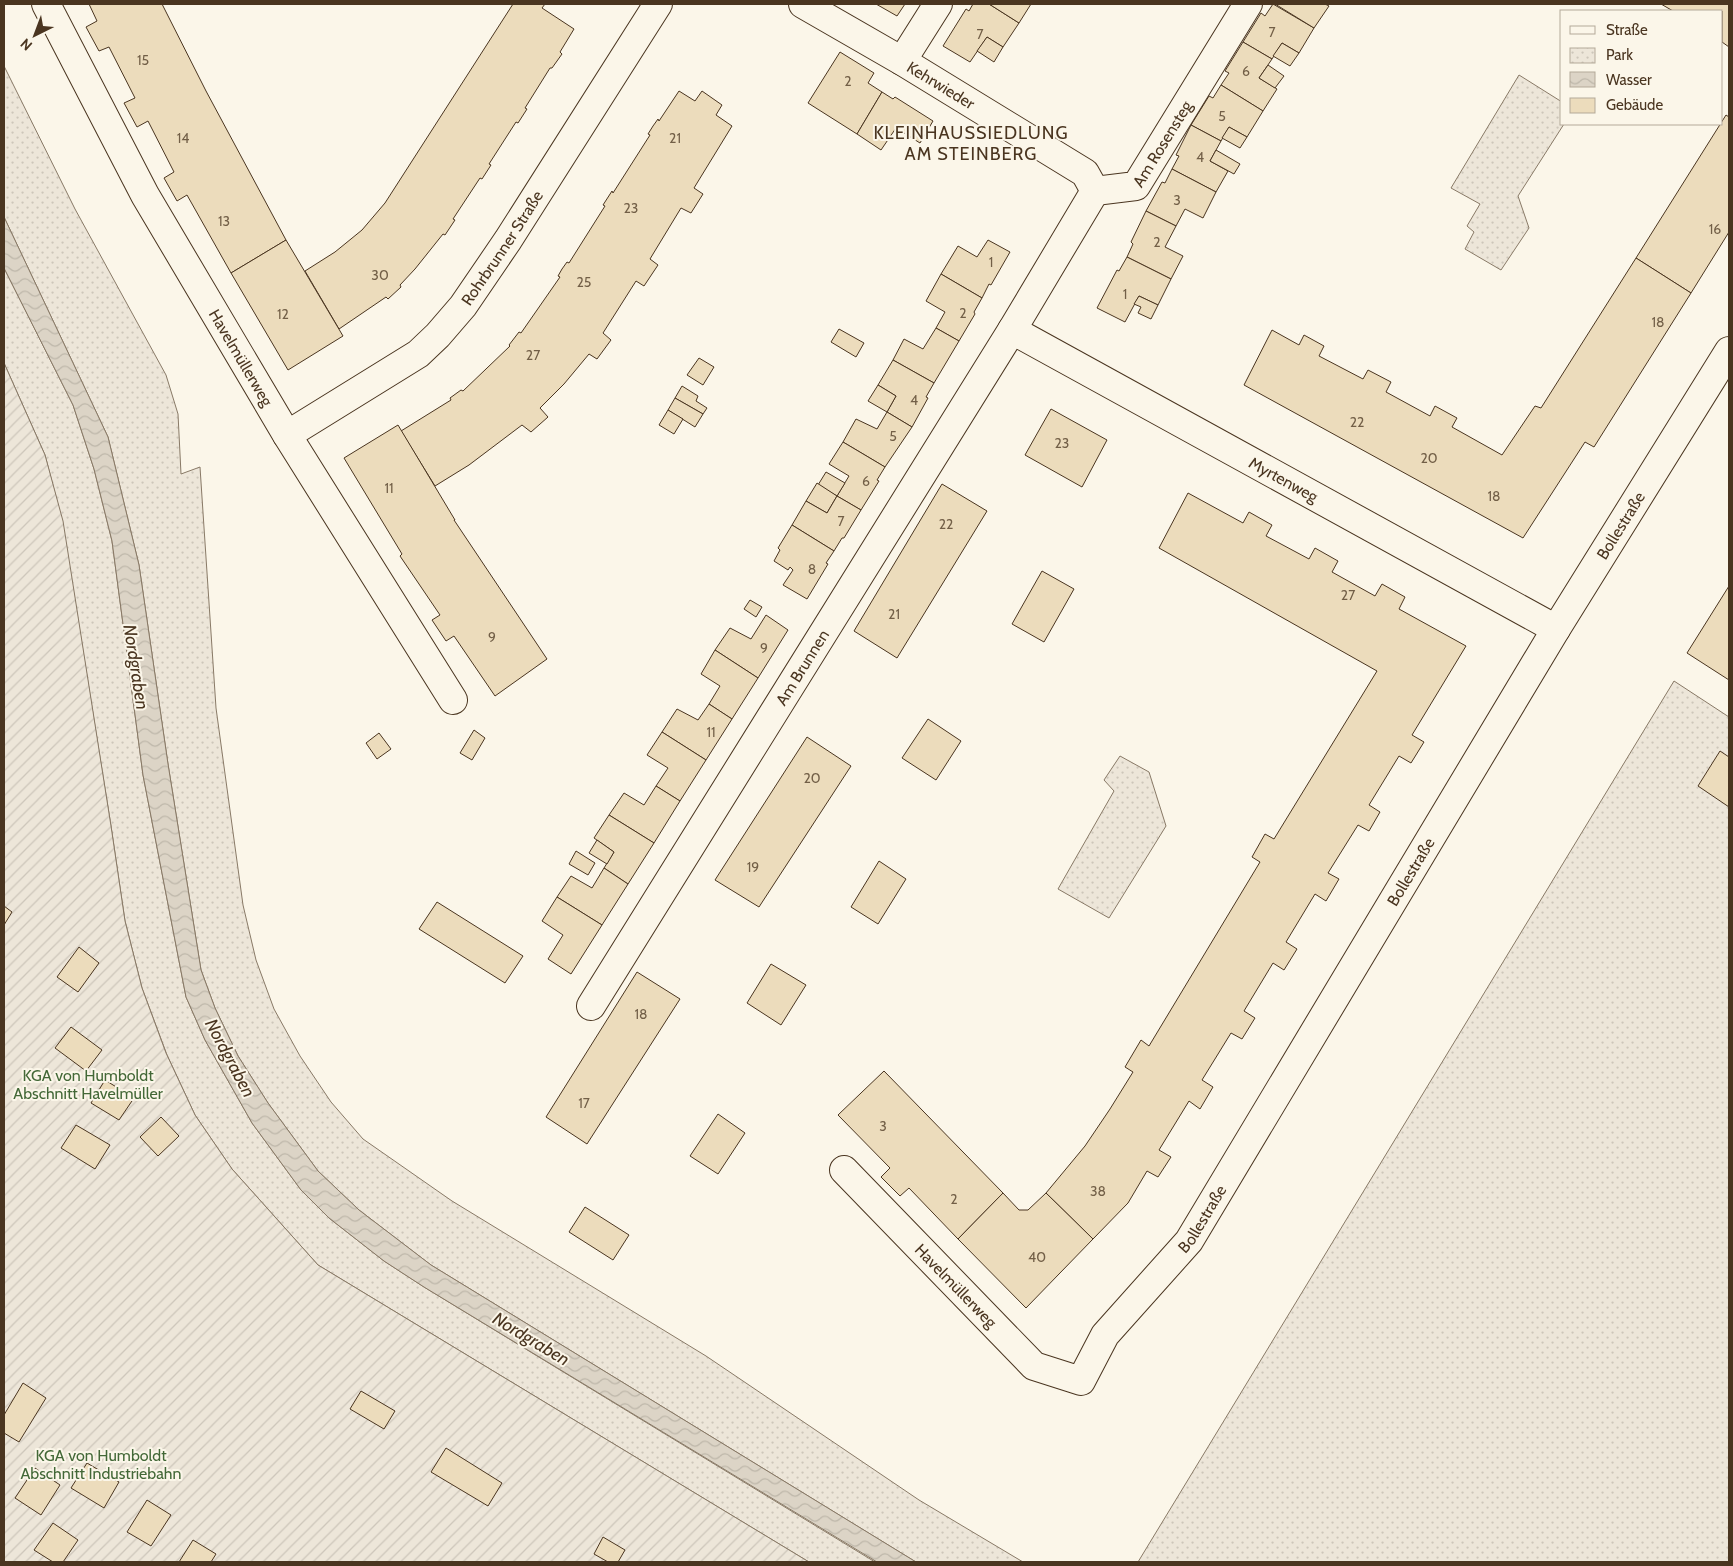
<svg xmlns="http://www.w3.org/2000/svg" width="1733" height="1566" viewBox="0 0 1733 1566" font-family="Cabin,sans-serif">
<defs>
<pattern id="park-dots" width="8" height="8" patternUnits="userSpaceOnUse" patternTransform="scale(1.25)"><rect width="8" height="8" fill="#ede6d9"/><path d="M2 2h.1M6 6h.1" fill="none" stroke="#cdc6ba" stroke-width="1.8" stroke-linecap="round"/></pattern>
<pattern id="garden-furrows" width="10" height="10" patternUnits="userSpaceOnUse" patternTransform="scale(1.25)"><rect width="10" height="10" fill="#ede6d9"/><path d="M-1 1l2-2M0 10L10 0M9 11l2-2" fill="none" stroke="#cdc6ba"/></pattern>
<pattern id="water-waves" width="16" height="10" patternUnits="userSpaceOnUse" patternTransform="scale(1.25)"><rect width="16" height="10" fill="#dcd4c6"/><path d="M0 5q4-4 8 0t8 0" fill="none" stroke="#beb7aa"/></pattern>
</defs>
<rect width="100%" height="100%" fill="#fbf6e9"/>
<g fill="url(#park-dots)" stroke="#887966">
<polygon points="4,66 75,209 166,375 178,414 181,474 200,467 216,708 243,905 256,960 274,1009 300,1056 331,1102 363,1139 452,1201 706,1356 919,1500 1023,1562 916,1562 431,1265 359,1210 318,1171 268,1103 238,1056 215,1008 201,970 168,764 139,565 108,437 4,217"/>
<polygon points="1519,75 1562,102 1562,124 1564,124 1518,196 1529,228 1501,270 1465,249 1474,232 1467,226 1480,204 1451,188"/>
<polygon points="4,268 73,405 94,469 112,541 143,775 186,997 205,1040 252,1123 301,1190 329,1218 384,1261 424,1287 875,1562 809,1562 318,1265 232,1169 195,1115 167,1055 142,988 125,921 111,826 62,520 45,455 4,363"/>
<polygon points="1674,681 1729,717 1729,1562 1138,1562"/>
<polygon points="1120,756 1149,772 1166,826 1109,918 1058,889 1114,791 1104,780"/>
</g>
<polygon fill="url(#garden-furrows)" stroke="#887966" points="4,363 45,455 63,521 111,826 125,921 142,988 166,1053 195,1115 232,1169 318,1265 809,1562 4,1562"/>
<polygon fill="url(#water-waves)" stroke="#887966" points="4,217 108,437 139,565 168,764 201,970 215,1008 238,1056 268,1103 318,1171 359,1210 431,1265 916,1562 877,1562 424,1287 384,1261 329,1218 301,1190 252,1123 205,1040 186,997 143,775 112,541 94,469 73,405 4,268"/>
<g fill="#ecdcbc" stroke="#4a3520">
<polygon points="89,4 162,4 206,91 286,240 231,273 187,195 177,201 164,178 174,172 148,121 137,127 124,103 135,98 109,47 99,51 86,27 97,21"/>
<polygon points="513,4 545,4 542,8 574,29 560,52 562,54 552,68 550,68 525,108 527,109 518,123 516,122 489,164 491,165 482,179 480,178 453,219 455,220 445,235 443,234 415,269 400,285 401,287 388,299 386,297 339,329 305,271 335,252 362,230 385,203"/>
<polygon points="876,4 905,4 897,16"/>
<polygon points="973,4 989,4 1019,23 1003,47 987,37 970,62 943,46 966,9 969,11"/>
<polygon points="989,4 1031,4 1019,23"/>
<polygon points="1273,4 1314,28 1299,53 1282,43 1272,59 1243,42 1261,13 1265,16"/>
<polygon points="1275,4 1325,4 1329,6 1314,28"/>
<polygon points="1661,4 1729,4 1729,47 1722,42 1722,11 1673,11"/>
<polygon points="987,37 1003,47 994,62 977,51"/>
<polygon points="1243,42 1272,59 1259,78 1277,89 1263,111 1221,85 1229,73 1225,71"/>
<polygon points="1282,43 1299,53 1290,66 1273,56"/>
<polygon points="840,52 874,73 868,83 882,92 857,134 808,103"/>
<polygon points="1268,65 1284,76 1275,88 1259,78"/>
<polygon points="1221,85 1263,111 1247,137 1229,127 1221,141 1191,125 1209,96 1213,98"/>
<polygon points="679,91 695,101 702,91 722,105 716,115 732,126 694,188 703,194 691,213 681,208 650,259 658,265 644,286 636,281 603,333 611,340 597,359 589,354 564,384 540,408 548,417 531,432 522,425 469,465 435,486 401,431 451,400 450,398 461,390 463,391 510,346 509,345 519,332 521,333 560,277 558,276 562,269 567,262 569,263 605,206 603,205 612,191 613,193 650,135 648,134 653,126 658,119 659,121"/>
<polygon points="882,92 893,99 895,97 933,121 920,143 896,128 881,150 857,134"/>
<polygon points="1726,115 1729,117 1729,232 1691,293 1636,258"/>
<polygon points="1191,125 1221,141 1210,161 1228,171 1216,192 1172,169 1179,156 1176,155"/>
<polygon points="1229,127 1247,137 1240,148 1222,138"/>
<polygon points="1216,150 1240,164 1234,174 1210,161"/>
<polygon points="1172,169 1216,192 1203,218 1185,209 1176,226 1146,211 1162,182 1165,183"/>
<polygon points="1146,211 1176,226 1165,247 1183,256 1171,279 1127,257 1133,244 1131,242"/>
<polygon points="286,240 343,336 288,370 231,273"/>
<polygon points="988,240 1010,252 991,285 989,284 982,298 941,274 958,246 977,257"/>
<polygon points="1127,257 1171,279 1158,305 1139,296 1125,322 1097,308 1117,270 1119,271"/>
<polygon points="1636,258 1691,293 1594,447 1585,442 1523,538 1244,385 1272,330 1299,345 1304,335 1324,346 1319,356 1363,379 1368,370 1391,382 1386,392 1430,416 1435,406 1457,418 1452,427 1502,455 1535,406 1541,408"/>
<polygon points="941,274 982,298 974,312 975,314 959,341 936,328 945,312 926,301"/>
<polygon points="1139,296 1158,305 1151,319 1138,313 1141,307 1134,304"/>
<polygon points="936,328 959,341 934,383 893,360 904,339 923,349"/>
<polygon points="839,329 864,343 856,357 831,342"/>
<polygon points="699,358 714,367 703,385 687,375"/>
<polygon points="893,360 934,383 926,397 928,398 912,427 887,412 896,396 878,385"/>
<polygon points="878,385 896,396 887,412 868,401"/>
<polygon points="682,386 698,396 696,401 707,408 703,414 675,398"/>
<polygon points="675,398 703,414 695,427 668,410"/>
<polygon points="1051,409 1107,440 1082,487 1025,455"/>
<polygon points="668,410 683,419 674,434 659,425"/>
<polygon points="887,412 912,427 885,467 843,442 856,419 877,429"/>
<polygon points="398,425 455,520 454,520 547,659 495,696 454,636 446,641 432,620 440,615 400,556 402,554 344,458"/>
<polygon points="843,442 885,467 877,480 879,481 861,510 837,496 849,476 829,464"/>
<polygon points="826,472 845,483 837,496 818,485"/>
<polygon points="817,483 837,496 827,513 806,501"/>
<polygon points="942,484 987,511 897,658 854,631"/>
<polygon points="1188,493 1243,523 1249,512 1272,525 1266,536 1309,559 1315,548 1338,561 1332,572 1375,596 1382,584 1405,597 1399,609 1466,646 1412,735 1424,742 1411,763 1399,756 1369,805 1380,812 1369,831 1358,825 1328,873 1339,879 1326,901 1315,894 1286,942 1297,949 1284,970 1273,963 1244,1011 1255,1018 1242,1039 1231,1033 1202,1080 1213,1087 1200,1109 1189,1101 1159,1150 1171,1157 1158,1177 1147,1171 1128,1203 1093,1239 1046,1193 1085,1146 1110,1109 1133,1072 1125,1067 1141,1040 1149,1046 1260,862 1252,857 1265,834 1274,839 1377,671 1159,548"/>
<polygon points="837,496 861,510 844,538 842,538 834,551 792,525 806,501 827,513"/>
<polygon points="792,525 834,551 826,563 828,564 807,599 783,585 793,570 790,567 788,570 774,561 780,550 778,548"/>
<polygon points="1042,571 1074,589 1044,642 1012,624"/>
<polygon points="1729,586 1729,680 1687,653"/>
<polygon points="750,600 762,607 756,617 744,609"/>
<polygon points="766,615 788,630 758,678 715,650 730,628 751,639"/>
<polygon points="715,650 758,678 732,719 709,704 720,686 701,674"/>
<polygon points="709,704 732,719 706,760 662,732 677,709 698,720"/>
<polygon points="928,719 961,741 936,780 902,758"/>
<polygon points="474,730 485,738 472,760 460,753"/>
<polygon points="662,732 706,760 680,801 656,786 668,768 647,755"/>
<polygon points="379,733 391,749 377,759 366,743"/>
<polygon points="807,737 851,766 759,907 715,880"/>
<polygon points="1720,751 1729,757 1729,807 1698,786"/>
<polygon points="656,786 680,801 654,843 609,815 624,793 644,805"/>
<polygon points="609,815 654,843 628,884 604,868 614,852 594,838"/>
<polygon points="597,840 614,852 607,864 589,853"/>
<polygon points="576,851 595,863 588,875 569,864"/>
<polygon points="879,861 906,879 878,924 851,907"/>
<polygon points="604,868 628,884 602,925 557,897 571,876 592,888"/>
<polygon points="557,897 602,925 571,974 548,959 563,935 542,921"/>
<polygon points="437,902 523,956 505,983 419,929"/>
<polygon points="4,906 12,912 4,925"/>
<polygon points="79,947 99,963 78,992 57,977"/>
<polygon points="771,964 806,985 781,1025 747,1003"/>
<polygon points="637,972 680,999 587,1144 546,1117"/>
<polygon points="71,1027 102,1050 86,1071 55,1048"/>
<polygon points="884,1071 1003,1193 958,1239 909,1188 900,1196 881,1177 890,1168 838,1115"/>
<polygon points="105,1080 134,1098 119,1120 91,1103"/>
<polygon points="718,1114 745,1133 718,1174 690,1156"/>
<polygon points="161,1117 179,1136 158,1156 140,1137"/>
<polygon points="76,1125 110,1145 95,1169 61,1148"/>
<polygon points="1003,1193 1019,1210 1028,1210 1046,1193 1093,1239 1026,1308 958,1239"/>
<polygon points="585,1207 629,1235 613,1260 569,1232"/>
<polygon points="23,1383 46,1398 19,1442 4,1433 4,1415"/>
<polygon points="361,1391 395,1411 384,1429 350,1409"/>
<polygon points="446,1448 502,1483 488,1506 431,1472"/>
<polygon points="87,1463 119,1482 104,1508 71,1488"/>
<polygon points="35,1468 60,1485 41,1515 15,1498"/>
<polygon points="147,1500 171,1515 151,1546 127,1532"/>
<polygon points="53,1523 78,1540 63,1562 53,1562 34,1550"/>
<polygon points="603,1537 625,1550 618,1562 608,1562 594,1554"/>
<polygon points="193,1540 216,1554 211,1562 179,1562"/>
</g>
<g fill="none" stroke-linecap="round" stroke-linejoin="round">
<defs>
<g id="minor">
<path id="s1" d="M46 4 145 195 287 435 453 700"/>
<path id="s2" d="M803 4 902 61 1085 173 1095 191"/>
<polyline points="902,61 938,4"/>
<path id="s3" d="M1095 191 1136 186 1248 4"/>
<path id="s4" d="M1012 330 1556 629"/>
<path id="s5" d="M287 435 418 354 438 335 463 306 508 240 658 4"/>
<path id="s6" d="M591 1006 1012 330 1095 191"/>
<path id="s7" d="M844 1170 1034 1366 1081 1381 1105 1335 1189 1241 1556 629 1729 351"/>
</g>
</defs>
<use href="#minor" stroke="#4a3520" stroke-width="30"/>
<use href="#minor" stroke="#fbf6e9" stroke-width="28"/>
</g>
<g text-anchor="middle" stroke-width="4" stroke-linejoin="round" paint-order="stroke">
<g font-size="14" fill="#725f47">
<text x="1272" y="37">7</text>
<text x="980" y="39">7</text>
<text x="143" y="65">15</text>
<text x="1246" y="76">6</text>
<text x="848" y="86">2</text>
<text x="1222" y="121">5</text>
<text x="183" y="143">14</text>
<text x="675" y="143">21</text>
<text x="1200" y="162">4</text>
<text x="1177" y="205">3</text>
<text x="631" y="213">23</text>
<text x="224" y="226">13</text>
<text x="1715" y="234">16</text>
<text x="1157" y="247">2</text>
<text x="991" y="267">1</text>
<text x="380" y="280">30</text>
<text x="584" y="287">25</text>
<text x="1125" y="299">1</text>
<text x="963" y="318">2</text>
<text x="283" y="319">12</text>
<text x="1658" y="327">18</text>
<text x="533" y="360">27</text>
<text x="914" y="405">4</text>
<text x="1357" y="427">22</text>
<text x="893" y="441">5</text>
<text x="1062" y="448">23</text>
<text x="1429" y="463">20</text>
<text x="866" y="486">6</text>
<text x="389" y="493">11</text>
<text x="1494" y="501">18</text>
<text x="841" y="526">7</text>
<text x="946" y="529">22</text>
<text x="812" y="574">8</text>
<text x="1348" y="600">27</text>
<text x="894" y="619">21</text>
<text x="492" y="642">9</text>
<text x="764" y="653">9</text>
<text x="711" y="737">11</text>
<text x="812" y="783">20</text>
<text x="753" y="872">19</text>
<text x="641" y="1019">18</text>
<text x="584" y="1108">17</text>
<text x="883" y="1131">3</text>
<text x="1098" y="1196">38</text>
<text x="954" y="1204">2</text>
<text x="1037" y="1262">40</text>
</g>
<g font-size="16" fill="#4a3520" stroke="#fbf6e9">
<text dy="6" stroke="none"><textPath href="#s2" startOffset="160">Kehrwieder</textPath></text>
<text dy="6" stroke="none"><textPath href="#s3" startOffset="91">Am Rosensteg</textPath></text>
<text dy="6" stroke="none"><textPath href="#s5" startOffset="290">Rohrbrunner Straße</textPath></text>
<text dy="6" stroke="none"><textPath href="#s1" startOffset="404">Havelmüllerweg</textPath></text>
<text dy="6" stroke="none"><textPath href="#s4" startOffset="310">Myrtenweg</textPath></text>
<text dy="6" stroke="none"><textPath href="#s7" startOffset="1336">Bollestraße</textPath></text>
<text dy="6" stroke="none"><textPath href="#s6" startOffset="399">Am Brunnen</textPath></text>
<text dy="6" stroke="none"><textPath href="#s7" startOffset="931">Bollestraße</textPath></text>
<text dy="6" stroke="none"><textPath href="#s7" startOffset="526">Bollestraße</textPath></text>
<text dy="6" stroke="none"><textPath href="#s7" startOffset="161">Havelmüllerweg</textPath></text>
</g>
<g font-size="16" fill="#436837" stroke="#fbf6e9">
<text x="88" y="1081">KGA von Humboldt<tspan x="88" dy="18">Abschnitt Havelmüller</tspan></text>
<text x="101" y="1461">KGA von Humboldt<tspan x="101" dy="18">Abschnitt Industriebahn</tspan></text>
</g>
<g font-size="18" letter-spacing="1" fill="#4a3520" stroke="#fbf6e9">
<text x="971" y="139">KLEINHAUSSIEDLUNG<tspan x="971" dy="21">AM STEINBERG</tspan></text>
</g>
<g font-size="18" font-style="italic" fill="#4a3520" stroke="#fbf6e9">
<text transform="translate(136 667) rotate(81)" y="6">Nordgraben</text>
<text transform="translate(230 1058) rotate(62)" y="6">Nordgraben</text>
<text transform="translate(531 1339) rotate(31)" y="6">Nordgraben</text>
</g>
</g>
<rect width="1733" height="1566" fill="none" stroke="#4a3520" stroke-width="10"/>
<rect x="1560" y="10" width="162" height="115" fill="#fbf6e9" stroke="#b4a999"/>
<rect x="1570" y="26" width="25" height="8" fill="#fbf6e9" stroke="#b4a999"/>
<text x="1606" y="35" font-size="15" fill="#4a3520">Straße</text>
<rect x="1570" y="48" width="25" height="15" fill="url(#park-dots)" stroke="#b4a999"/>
<text x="1606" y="60" font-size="15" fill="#4a3520">Park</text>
<rect x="1570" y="72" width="25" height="15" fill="url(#water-waves)" stroke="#b4a999"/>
<text x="1606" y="85" font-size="15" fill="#4a3520">Wasser</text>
<rect x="1570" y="98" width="25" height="15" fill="#ecdcbc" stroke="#b4a999"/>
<text x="1606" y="110" font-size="15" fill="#4a3520">Gebäude</text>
<g transform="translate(35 35) rotate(222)" stroke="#fbf6e9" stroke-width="4" paint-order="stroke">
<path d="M0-4L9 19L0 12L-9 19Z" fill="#4a3520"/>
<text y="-8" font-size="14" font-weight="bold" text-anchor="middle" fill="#4a3520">N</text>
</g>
</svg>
